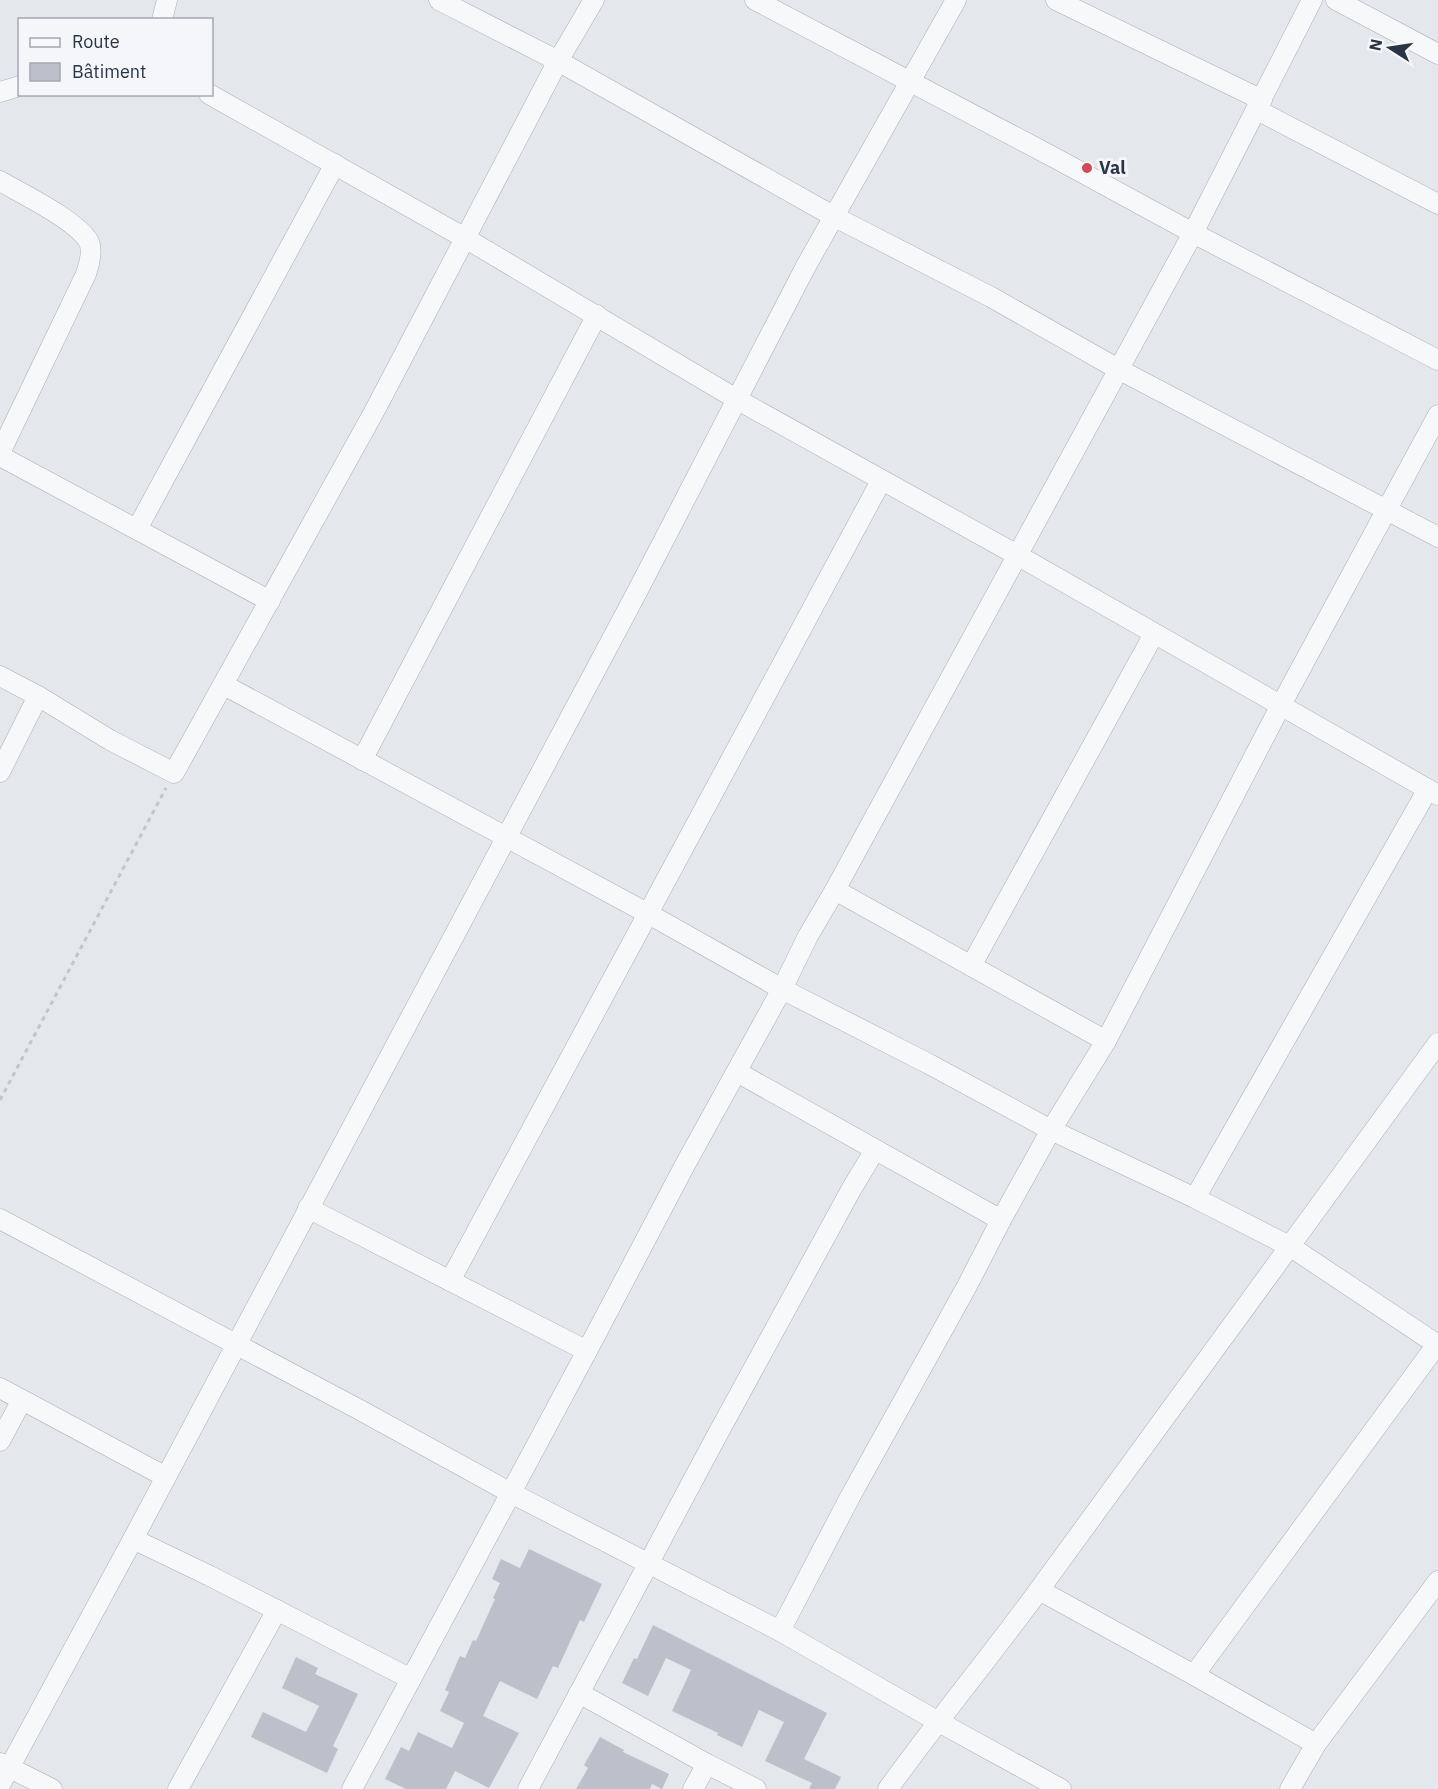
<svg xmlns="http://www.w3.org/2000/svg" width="1438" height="1789" viewBox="0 0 1438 1789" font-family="'IBM Plex Sans',sans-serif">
<rect width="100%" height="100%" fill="#e4e7ec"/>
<g fill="#bbc0ca">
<polygon points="529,1549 602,1584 584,1622 580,1620 558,1668 553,1666 537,1699 500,1681 497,1687 483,1716 519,1733 489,1788 455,1771 446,1789 406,1789 385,1779 401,1747 409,1751 418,1732 452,1748 464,1723 440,1711 449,1692 445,1690 460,1656 465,1658 473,1640 476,1641 495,1599 493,1598 500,1583 492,1579 501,1559 520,1568"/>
<polygon points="653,1625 827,1713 804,1759 841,1777 835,1789 809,1789 812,1783 765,1761 784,1722 759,1710 742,1747 717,1735 718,1733 672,1711 691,1670 666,1658 648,1696 622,1683 634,1658 637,1659"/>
<polygon points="296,1657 318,1668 315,1674 358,1694 333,1746 338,1749 327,1773 251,1737 263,1712 306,1732 319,1706 282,1688"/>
<polygon points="600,1737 624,1750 623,1752 669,1774 662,1789 652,1784 650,1789 576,1789 588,1768 584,1765"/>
</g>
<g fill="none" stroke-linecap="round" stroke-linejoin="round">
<defs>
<g id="minor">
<polyline points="439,0 558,61 833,216 991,297 1118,369 1438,537"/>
<polyline points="755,0 1057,159 1193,233 1438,360"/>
<polyline points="1056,0 1262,100"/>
<polyline points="1336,0 1438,54"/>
<polyline points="162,20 167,0"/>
<polyline points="0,92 20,86"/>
<polyline points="209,94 465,238 738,400 1017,555 1438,795"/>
<polyline points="1257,110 1438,204"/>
<path d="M0 181C22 194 78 221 89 242 93 251 89 265 86 274L0 453"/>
<polyline points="0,456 270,601"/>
<polyline points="137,529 335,164"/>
<polyline points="0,676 38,696 110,740 174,773 375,410 558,61 594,0"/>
<polyline points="224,685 647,913 782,989 929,1064 1051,1130 1195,1198 1291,1247 1438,1345"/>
<polyline points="362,760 597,315"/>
<polyline points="0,772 38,696"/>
<polyline points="835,890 1106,1041"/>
<polyline points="971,966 1154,634"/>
<polyline points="737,1072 1001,1220"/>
<polyline points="1195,1198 1428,789"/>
<polyline points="308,1208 587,1351"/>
<polyline points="0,1219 360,1410 511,1493 780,1631 937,1721 1061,1789"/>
<polyline points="450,1281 881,481"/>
<polyline points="0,1388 166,1477"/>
<polyline points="0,1441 22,1400"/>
<polyline points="133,1539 210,1576 411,1679"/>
<polyline points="1039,1590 1194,1675"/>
<polyline points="780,1631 850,1497 967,1286 1001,1220 1051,1130 1106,1041 1281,705 1438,415"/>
<polyline points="579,1693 707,1764 756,1789"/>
<polyline points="1316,1744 1194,1675 1438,1343"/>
<polyline points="0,1763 52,1789"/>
<polyline points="0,1785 133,1539 637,592 806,266 956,0"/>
<polyline points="178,1789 277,1610"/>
<polyline points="352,1789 587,1351 686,1163 782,989 808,936 835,890 1193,233 1312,0"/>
<polyline points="528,1789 715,1439 852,1188 875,1150"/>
<polyline points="693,1789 707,1764"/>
<path d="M888 1789C937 1721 990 1657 1039 1590L1438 1043"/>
<polyline points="1290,1789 1316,1744 1438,1581"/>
</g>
</defs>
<use href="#minor" stroke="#a9aeb7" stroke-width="21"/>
<polyline stroke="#c2c5cb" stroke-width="3" stroke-dasharray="4.5 4.5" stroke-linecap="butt" points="0,1100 166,788"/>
<use href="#minor" stroke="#f7f8fa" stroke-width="20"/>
</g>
<circle fill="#d1495b" stroke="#f4f6f9" stroke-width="2" cx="1087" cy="168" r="6"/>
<g text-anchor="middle" stroke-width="6" stroke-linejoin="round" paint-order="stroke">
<g font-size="18" font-weight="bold" fill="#2b3445" stroke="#f4f6f9" text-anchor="start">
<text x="1099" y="174">Val</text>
</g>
</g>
<rect x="18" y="18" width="195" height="78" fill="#f4f6f9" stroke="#a4a8b1" stroke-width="1.5"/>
<rect x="30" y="38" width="30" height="9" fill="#f7f8fa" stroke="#a4a8b1" stroke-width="1.5"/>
<text x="72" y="48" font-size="18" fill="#2b3445">Route</text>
<rect x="30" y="63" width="30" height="18" fill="#bbc0ca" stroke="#a4a8b1" stroke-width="1.5"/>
<text x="72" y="78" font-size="18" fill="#2b3445">Bâtiment</text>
<g transform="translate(1390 48) rotate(282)" stroke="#f4f6f9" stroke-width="4.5" paint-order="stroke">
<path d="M0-4.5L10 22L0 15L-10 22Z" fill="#2b3445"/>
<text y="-9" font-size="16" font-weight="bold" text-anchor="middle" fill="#2b3445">N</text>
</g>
</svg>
